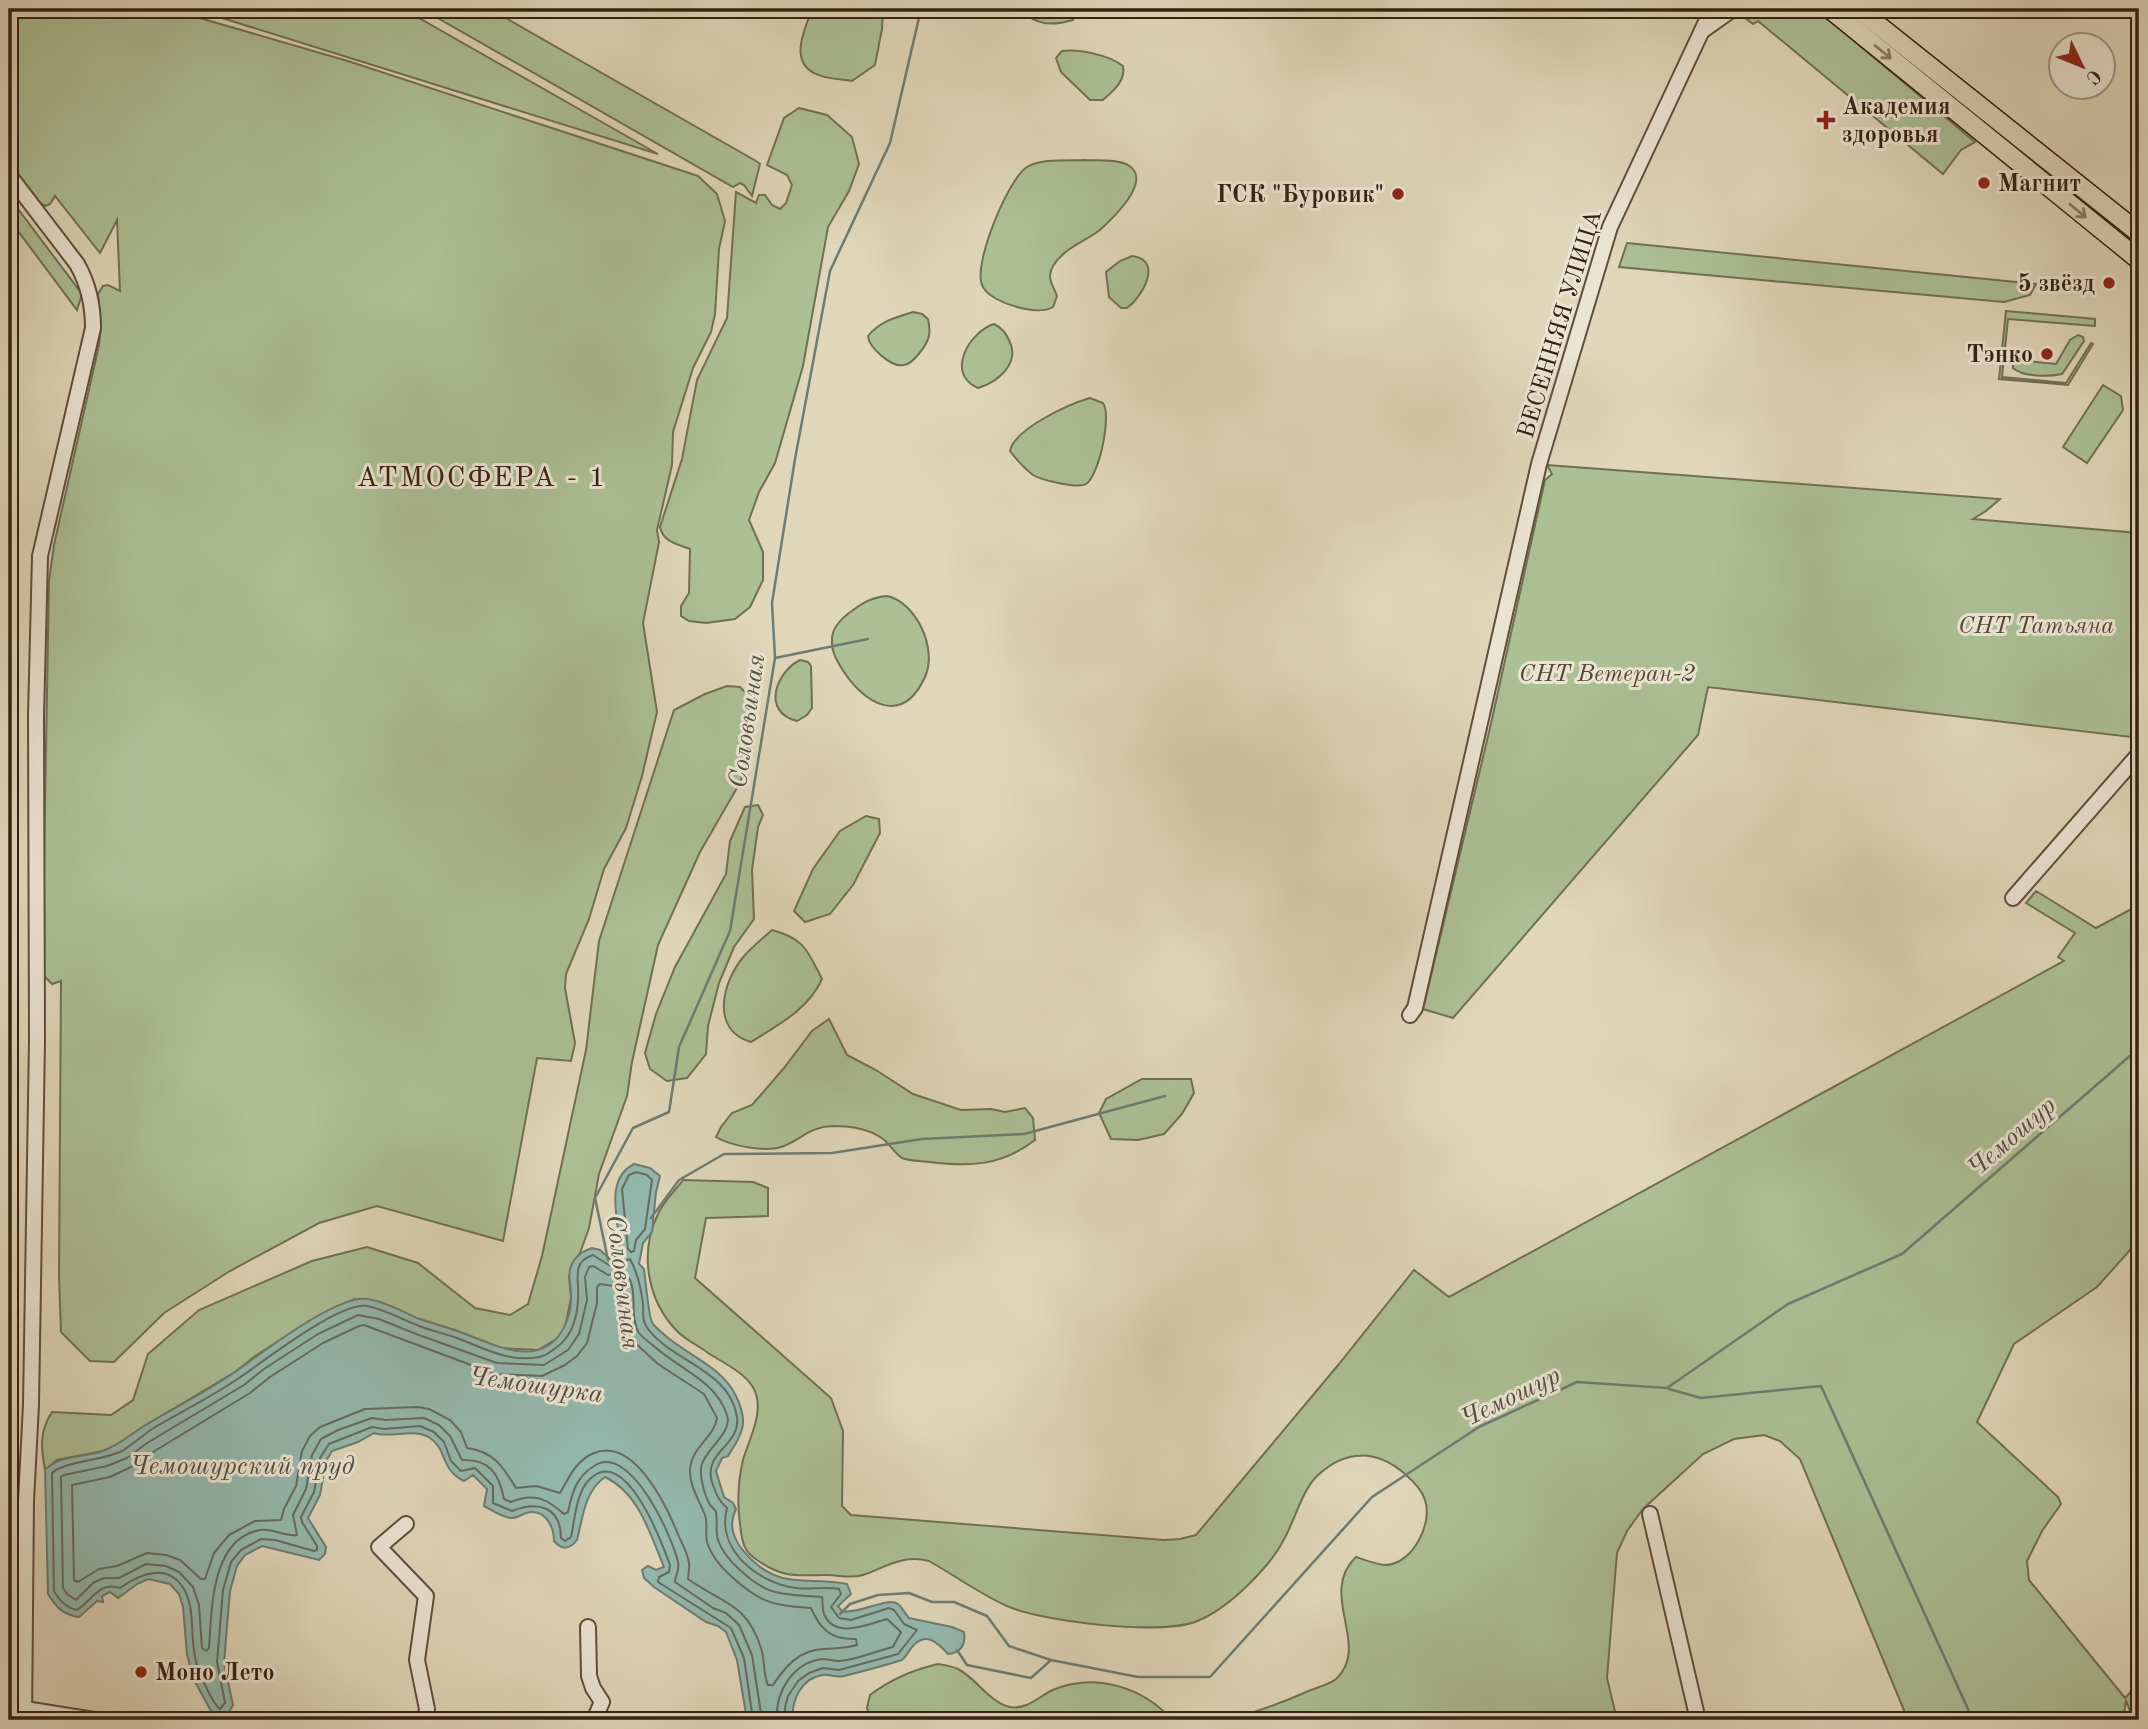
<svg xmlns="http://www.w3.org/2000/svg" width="2148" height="1729" viewBox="0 0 2148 1729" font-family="'Old Standard TT',serif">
<rect width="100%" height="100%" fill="#e0d6ba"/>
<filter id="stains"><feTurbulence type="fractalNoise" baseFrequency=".00286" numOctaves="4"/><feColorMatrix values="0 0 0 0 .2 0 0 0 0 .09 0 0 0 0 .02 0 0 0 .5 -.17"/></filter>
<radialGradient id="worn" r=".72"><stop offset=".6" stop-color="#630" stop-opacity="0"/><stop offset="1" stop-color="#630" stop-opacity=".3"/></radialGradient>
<g fill="#acbf95" stroke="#707054" stroke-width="2">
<polygon points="9,9 169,9 351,62 698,176 717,194 725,221 719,249 715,314 711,332 693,368 673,432 672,465 657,530 659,542 643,623 657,712 642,776 626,828 604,869 589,919 566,974 565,988 575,1043 571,1061 537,1058 503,1241 377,1206 319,1223 230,1271 164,1313 114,1362 90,1361 61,1332 59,1275 61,981 52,984 44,976 42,969 49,580 54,545 99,345 101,327 98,294 103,286 108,285 120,291 117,220 100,253 55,196 50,204 46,206 35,201 9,168"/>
<polygon points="193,9 403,9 658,154"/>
<polygon points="422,9 490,9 756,161 760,164 752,196 744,185 740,183 733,187"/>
<path d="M812 9H883L882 29 875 65 852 81C841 79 824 79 814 73 789 60 805 29 812 9Z"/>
<path d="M1020 9H1077L1073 20C1052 26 1036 26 1020 9Z"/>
<polygon points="1741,9 1816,9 1975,142 1961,150 1943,174 1758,21 1753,24 1740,14"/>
<path d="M1062 51C1080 49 1109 55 1123 66 1126 81 1113 91 1103 100H1090L1061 72 1056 58Z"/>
<path d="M799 108 827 115 852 137 859 164 849 191 828 227 803 366 775 463 759 492 749 520 763 552V580L750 607 735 619 706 623 689 621 681 616V606L689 593 690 549C677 544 663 542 660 527L682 459 697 380 727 318 736 192 756 203 759 195H765L772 205 780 209 786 203 792 185 787 175 767 165 784 118Z"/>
<path d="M1085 160C1098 161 1117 159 1128 165 1154 180 1112 219 1100 230 1084 242 1064 248 1053 266 1046 278 1053 285 1057 296L1053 307C1043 313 1028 310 1017 307 1005 304 986 296 982 285 973 264 1008 179 1027 167 1042 158 1068 161 1085 160Z"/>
<polygon points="9,197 82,294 77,310 9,219"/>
<polygon points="1627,243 2036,284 2030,295 2004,302 1619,267"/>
<path d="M1132 256C1164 260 1142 297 1127 308H1121L1109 297 1106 272 1120 261Z"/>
<polygon points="2006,311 2095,319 2095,326 2008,319 2002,377 2066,383 2091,343 2093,344 2068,385 1999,379"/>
<path d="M913 312 922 314 928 319C929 324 930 331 929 336 927 345 913 364 904 365 892 368 869 348 868 336 880 321 895 318 913 312Z"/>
<path d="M994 324C1002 328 1005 332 1009 340 1021 363 998 382 978 388 945 374 969 332 994 324Z"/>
<path d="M2078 335 2083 337 2084 341 2062 374C2049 377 2023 377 2013 368V362L2018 360 2056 364 2070 340Z"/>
<polygon points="2103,385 2121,396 2123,410 2087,463 2063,447"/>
<path d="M1090 398 1103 403C1112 415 1099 476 1086 484 1078 489 1041 480 1033 475 1025 469 1016 459 1010 451 1014 429 1069 404 1090 398Z"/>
<polygon points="1547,465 2000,499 1986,511 1973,519 2139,533 2139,689 2131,737 1708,687 1698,735 1453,1018 1423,1009 1490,728 1545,480 1552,474"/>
<path d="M887 596C916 602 938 649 925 677 902 727 864 704 842 669 836 659 831 651 832 639 832 627 843 617 853 610 864 602 873 597 887 596Z"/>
<path d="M800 660 808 662 811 666 812 708 807 715 797 721C761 712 776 672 800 660Z"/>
<path d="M727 686 740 687 752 699 741 781 700 852 658 945 632 1062 627 1096 599 1174 589 1228 580 1253 572 1264 569 1277 571 1298 565 1328 558 1338 538 1350 501 1348 458 1331 354 1299 310 1321 255 1356 235 1372 138 1430 120 1444 103 1451 57 1460 45 1470C41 1448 39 1432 52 1412L111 1415 133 1400 148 1354 199 1310 312 1261 367 1247 418 1263 475 1308 510 1315 528 1304 542 1256 586 1050 599 941 674 710 705 694Z"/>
<polygon points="758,805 763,815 758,827 752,870 754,919 734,947 719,983 708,1026 706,1054 687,1078 667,1081 650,1069 645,1053 656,1014 675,967 726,874 730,841 745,807"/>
<polygon points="866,816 879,819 880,833 853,885 830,914 805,922 794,911 813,869 840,831"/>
<path d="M2036 891 2096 928 2139 905V1240L2097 1287 2014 1344 1977 1422 2058 1497 2061 1504 2042 1531 2027 1561 2029 1580 2125 1698 2139 1683V1720H2133L2126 1700 2123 1720H1908L1800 1459 1780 1441 1764 1435 1734 1439 1703 1454 1643 1509 1627 1531 1617 1553 1607 1678 1617 1720H1224C1254 1713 1282 1703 1311 1690 1319 1687 1330 1684 1336 1679 1372 1646 1317 1594 1356 1557 1365 1560 1377 1565 1386 1565 1413 1564 1433 1523 1425 1500 1422 1490 1413 1481 1406 1475 1377 1449 1345 1449 1317 1476 1301 1492 1295 1521 1283 1541 1276 1555 1262 1571 1250 1583 1235 1598 1216 1614 1195 1622 1157 1635 1043 1622 1007 1606 980 1594 954 1575 929 1561 904 1554 886 1567 863 1575 851 1579 839 1575 827 1575 795 1575 785 1579 757 1560 742 1550 742 1540 740 1524 737 1502 738 1481 743 1460 749 1439 765 1412 754 1389 746 1373 722 1362 708 1353 699 1346 686 1340 678 1332 647 1301 639 1253 658 1214 663 1202 675 1191 683 1180L753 1182 768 1188V1216L706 1218 695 1278 831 1398 843 1431 842 1506 851 1515 1164 1540 1180 1539 1196 1535 1339 1364 1414 1270 1449 1297 2064 961 2058 957 2075 933 2026 903Z"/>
<path d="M772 930C805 939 807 950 822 979 809 1009 778 1025 751 1042 710 1030 722 982 744 956 752 947 763 938 772 930Z"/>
<path d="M829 1019 847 1055 876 1070 913 1094 961 1110 991 1109 1005 1112 1025 1108 1033 1118 1035 1140C1001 1166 970 1167 929 1162 921 1161 909 1161 902 1158 895 1154 890 1144 883 1139 870 1129 849 1126 832 1126 810 1127 803 1138 784 1146 767 1153 731 1146 716 1137L721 1127 732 1113 752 1105 784 1068 812 1031Z"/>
<polygon points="1142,1079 1191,1079 1194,1093 1182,1114 1164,1134 1138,1140 1111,1139 1099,1113 1106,1099"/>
<path d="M938 1664C944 1665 952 1666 958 1669 977 1679 989 1702 1010 1707 1028 1710 1040 1695 1055 1689 1096 1673 1143 1687 1172 1720H871L867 1708 870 1695C891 1679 912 1670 938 1664Z"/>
</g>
<path fill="#94b9af" stroke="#6e7c71" stroke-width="2" d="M634 1164 650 1168 660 1176 656 1192 652 1232 643 1243 639 1264 644 1269C645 1277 649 1318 652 1322 655 1328 662 1332 667 1337 691 1357 723 1368 736 1396 749 1423 743 1432 728 1456L722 1458 716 1471 724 1497 733 1503 736 1509C730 1522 731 1532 739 1545 743 1551 748 1556 753 1561 784 1590 810 1576 847 1584L851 1594 838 1606 842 1611C858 1615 888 1596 898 1604 902 1607 905 1614 909 1618L952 1627 964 1632C966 1644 961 1653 948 1654 938 1643 926 1631 913 1646 909 1650 907 1656 902 1660 883 1666 864 1671 844 1676 837 1678 830 1674 823 1675 801 1678 791 1701 793 1720H747L737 1660 726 1632 718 1626 706 1622 654 1587 644 1578 642 1570 648 1566 656 1570 664 1567C650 1534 639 1493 605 1477 584 1492 583 1517 577 1540 569 1550 562 1550 554 1541 554 1528 547 1512 532 1512 523 1512 518 1519 510 1518 501 1517 492 1510 484 1506L487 1489 473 1475 464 1481C440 1469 447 1449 430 1438 413 1427 392 1439 374 1433L358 1442 332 1451 326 1461 320 1495 308 1518 326 1547 325 1554 319 1560 262 1546 245 1555 237 1566 230 1591 224 1663 233 1705 229 1712 221 1717 212 1713 193 1678 187 1654 183 1607 179 1594 170 1584 148 1579 137 1584 118 1598 110 1592 102 1596 103 1602 97 1601 79 1617C63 1615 56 1607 48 1594L45 1470C60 1454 83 1458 103 1451 119 1445 130 1435 144 1426 174 1408 206 1392 235 1372 262 1353 336 1295 367 1299 384 1301 401 1311 417 1318 430 1323 444 1326 457 1331 481 1339 512 1357 538 1350 561 1344 572 1316 571 1295 571 1284 567 1274 572 1264 576 1255 583 1251 592 1248L600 1250 611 1260 620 1257C622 1227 601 1181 634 1164Z"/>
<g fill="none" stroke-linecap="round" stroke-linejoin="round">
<g stroke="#646c61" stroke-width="2">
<polygon points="636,1172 647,1175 652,1180 645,1229 636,1240 634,1251 631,1252 628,1249 622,1189 629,1175"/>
<path d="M600 1284 620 1287 624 1306 623 1320 632 1340 658 1364 704 1394 717 1418C714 1438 692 1446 690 1469 689 1485 699 1500 705 1515 708 1523 705 1533 707 1542 711 1556 722 1568 732 1577 759 1602 774 1606 811 1608 820 1629 831 1640 856 1639L857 1645C844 1649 835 1648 823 1649 799 1650 785 1667 773 1685H768C763 1674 765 1660 761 1648 746 1602 723 1604 688 1579 688 1574 690 1568 689 1563 688 1553 681 1542 677 1532 666 1505 634 1437 594 1453 575 1461 569 1478 560 1493L536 1486 516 1488C503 1467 495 1452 467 1448L461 1432 450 1420 429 1409 418 1407 365 1409 320 1427 310 1436 302 1451 296 1486 284 1509 281 1520 255 1521 229 1535 214 1553 205 1579H201L180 1560 166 1555 147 1553 117 1566 99 1569 78 1582 74 1580 72 1485 110 1477 131 1467 153 1452 250 1393 270 1377 323 1343 359 1326 364 1325 495 1374 542 1376 565 1365 577 1356 587 1343 597 1303V1287Z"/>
<path d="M753 1720 744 1658 731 1628 658 1582 659 1577 669 1572 670 1565C662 1543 625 1442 589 1480 576 1493 575 1519 571 1537L565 1541 561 1538C561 1506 537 1501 512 1511L493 1503V1486L475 1468 461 1471 451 1461 444 1442 434 1432 420 1426 384 1429 372 1427 329 1444 320 1458 314 1492 301 1517 302 1522 317 1546V1550L314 1551 275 1540 261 1539 241 1550 231 1562 223 1590 217 1662 225 1703 220 1709C214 1704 211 1697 208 1691 201 1678 195 1665 194 1650 191 1632 194 1608 185 1591 169 1561 140 1574 120 1588 100 1581 92 1600 77 1610 66 1608 59 1600 54 1591L52 1473C65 1461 102 1461 122 1451 132 1445 142 1436 152 1429 181 1412 211 1397 239 1378 264 1361 339 1302 367 1306 384 1309 401 1319 417 1325 430 1331 444 1333 457 1338 483 1348 510 1363 539 1357 545 1356 552 1351 557 1347 572 1336 577 1318 578 1300 580 1282 570 1262 593 1255L612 1267 630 1259C637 1272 641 1287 643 1304 644 1313 641 1320 648 1329 673 1362 730 1370 737 1417 741 1446 703 1451 712 1482 716 1494 718 1500 727 1508 716 1550 758 1583 796 1588 810 1590 825 1586 839 1589L841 1594 831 1607 839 1618 851 1620 889 1608 894 1610 904 1624 917 1630 898 1654 839 1670 823 1668 809 1673 798 1681 788 1696 785 1707 786 1720"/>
<path d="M762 1720 752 1655 739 1625 726 1613 713 1608 675 1582C675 1576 680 1570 678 1562 672 1536 630 1442 594 1466 576 1477 572 1493 568 1512L564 1514C547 1499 534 1492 511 1502L504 1499C499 1474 490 1459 462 1460L450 1436 439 1425 424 1418 385 1420 372 1418 338 1430 321 1439 312 1455 306 1489 293 1515 297 1535C285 1537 273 1528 260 1530 210 1539 212 1611 209 1648L206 1651 202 1648 199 1605 193 1587 179 1572 166 1566 146 1564 119 1578H104L93 1583 76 1600 67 1594 63 1588 61 1477 64 1475 107 1466 127 1458 147 1443 244 1385 264 1369 318 1334 358 1315 379 1319 416 1334 497 1363 544 1365 568 1350 579 1334 587 1300 585 1277 589 1267 593 1266 608 1275 625 1273C640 1287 628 1315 639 1333 643 1338 650 1343 655 1347 681 1370 716 1381 727 1415 733 1432 707 1448 702 1464 698 1474 705 1496 710 1505 713 1508 716 1510 716 1513 718 1522 715 1531 718 1540 722 1552 731 1562 740 1570 770 1598 784 1594 822 1597 823 1602 822 1608 824 1614 835 1640 868 1624 887 1619L901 1632 893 1647C876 1651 856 1660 839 1661 833 1661 828 1659 822 1659 792 1663 775 1693 777 1720"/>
</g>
<g stroke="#6e7c71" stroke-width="2.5">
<polyline points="775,658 868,639"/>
<polyline points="651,1218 679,1180 724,1154 832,1153 922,1139 1024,1134 1165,1096"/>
<polyline points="608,1260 595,1198 633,1128 669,1112 679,1047 730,931 775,658 772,603 795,459 830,271 890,143 921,9"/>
<polyline points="1669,1389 1701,1398 1821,1386 1973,1720"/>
<polyline points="840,1614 850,1604 878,1595 909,1593 932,1602 954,1602 987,1616 1009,1646 1051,1660"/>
<polyline points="957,1650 967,1665 1031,1678 1051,1660 1138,1677 1210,1677 1372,1497 1479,1427 1577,1382 1667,1388 1788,1304 1902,1254 2139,1048"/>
</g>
<defs>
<g id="minor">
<polyline points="1702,31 1733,9"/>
<path d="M9 175 77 264C89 285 93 305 93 328L40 556 36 716 37 1040 31 1405 26 1501 24 1720"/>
<polyline points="2013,898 2139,754"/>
<polyline points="1410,1015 1415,1008 1539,464 1610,227 1712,9"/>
<polyline points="1650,1514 1698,1720"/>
<polyline points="406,1524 379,1547 426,1596 417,1660 427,1709 425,1720"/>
<polyline points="588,1627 589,1676 593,1688 602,1702 594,1720"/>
<polyline points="25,1709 94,1720"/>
</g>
<g id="major">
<polyline points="1830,9 2139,260"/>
<polyline points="1858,9 2139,233"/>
</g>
</defs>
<use href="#minor" stroke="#604e3d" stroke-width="18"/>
<use href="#major" stroke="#352013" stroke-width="21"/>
<use href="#minor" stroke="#ebe4d2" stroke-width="14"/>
<use href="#major" stroke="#e0d6ba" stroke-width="18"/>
</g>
<defs><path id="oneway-shaft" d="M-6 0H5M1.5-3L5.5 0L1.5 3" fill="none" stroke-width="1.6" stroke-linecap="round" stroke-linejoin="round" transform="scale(1.75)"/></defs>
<g stroke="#8a7b66">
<use href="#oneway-shaft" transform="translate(1883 52) rotate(39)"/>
<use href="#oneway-shaft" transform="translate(2078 211) rotate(40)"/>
</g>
<g fill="#8f2418" stroke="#ebe4d2" stroke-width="2.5">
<path d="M1822.5 109.5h7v7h7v7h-7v7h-7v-7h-7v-7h7z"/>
<circle cx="1984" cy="183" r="7"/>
<circle cx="1398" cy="194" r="7"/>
<circle cx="2109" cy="283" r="7"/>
<circle cx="2047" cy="354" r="7"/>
<circle cx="141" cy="1672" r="7"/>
</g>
<g text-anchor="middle" stroke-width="6" stroke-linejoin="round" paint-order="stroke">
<g font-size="24" font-weight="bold" fill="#352013" stroke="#ebe4d2" text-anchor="start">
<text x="1842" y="114">Академия<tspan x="1842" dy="28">здоровья</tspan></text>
<text x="1998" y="191">Магнит</text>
<text x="1384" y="202" text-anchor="end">ГСК "Буровик"</text>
<text x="2095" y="291" text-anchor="end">5 звёзд</text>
<text x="2033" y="362" text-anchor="end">Тэнко</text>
<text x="155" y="1680">Моно Лето</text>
</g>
<g font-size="24" fill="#352013" stroke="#ebe4d2">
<text transform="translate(1559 324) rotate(-73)" y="8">ВЕСЕННЯЯ УЛИЦА</text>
</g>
<g font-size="24" font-style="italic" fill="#534834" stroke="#ebe4d2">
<text x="2036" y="633">СНТ Татьяна</text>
<text x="1607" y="681">СНТ Ветеран-2</text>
</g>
<g font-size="26" font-style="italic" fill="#524e42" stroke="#ebe4d2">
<text transform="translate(746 721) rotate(-82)" y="9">Соловьиная</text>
<text transform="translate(2011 1136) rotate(-41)" y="9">Чемошур</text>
<text transform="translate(624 1282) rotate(83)" y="9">Соловьиная</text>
<text transform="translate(536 1384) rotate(8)" y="9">Чемошурка</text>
<text transform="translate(1510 1396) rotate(-26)" y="9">Чемошур</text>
<text x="242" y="1474">Чемошурский пруд</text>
</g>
<g font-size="28" letter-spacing="2" fill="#352013" stroke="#ebe4d2">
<text x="482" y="486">АТМОСФЕРА - 1</text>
</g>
</g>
<rect width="2148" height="1729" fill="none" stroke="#e0d6ba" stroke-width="35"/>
<rect x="10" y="10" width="2127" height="1708" fill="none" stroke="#352013" stroke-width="3.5"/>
<rect x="18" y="18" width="2113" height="1694" fill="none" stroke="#352013" stroke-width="2"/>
<g transform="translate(2082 66) rotate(133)"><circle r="33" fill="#ebe4d2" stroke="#a29686" stroke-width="2"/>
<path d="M0-5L12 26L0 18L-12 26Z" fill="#8f2418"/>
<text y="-10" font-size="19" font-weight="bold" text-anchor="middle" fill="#352013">С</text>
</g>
<rect width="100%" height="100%" filter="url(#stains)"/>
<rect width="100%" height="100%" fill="url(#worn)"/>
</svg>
